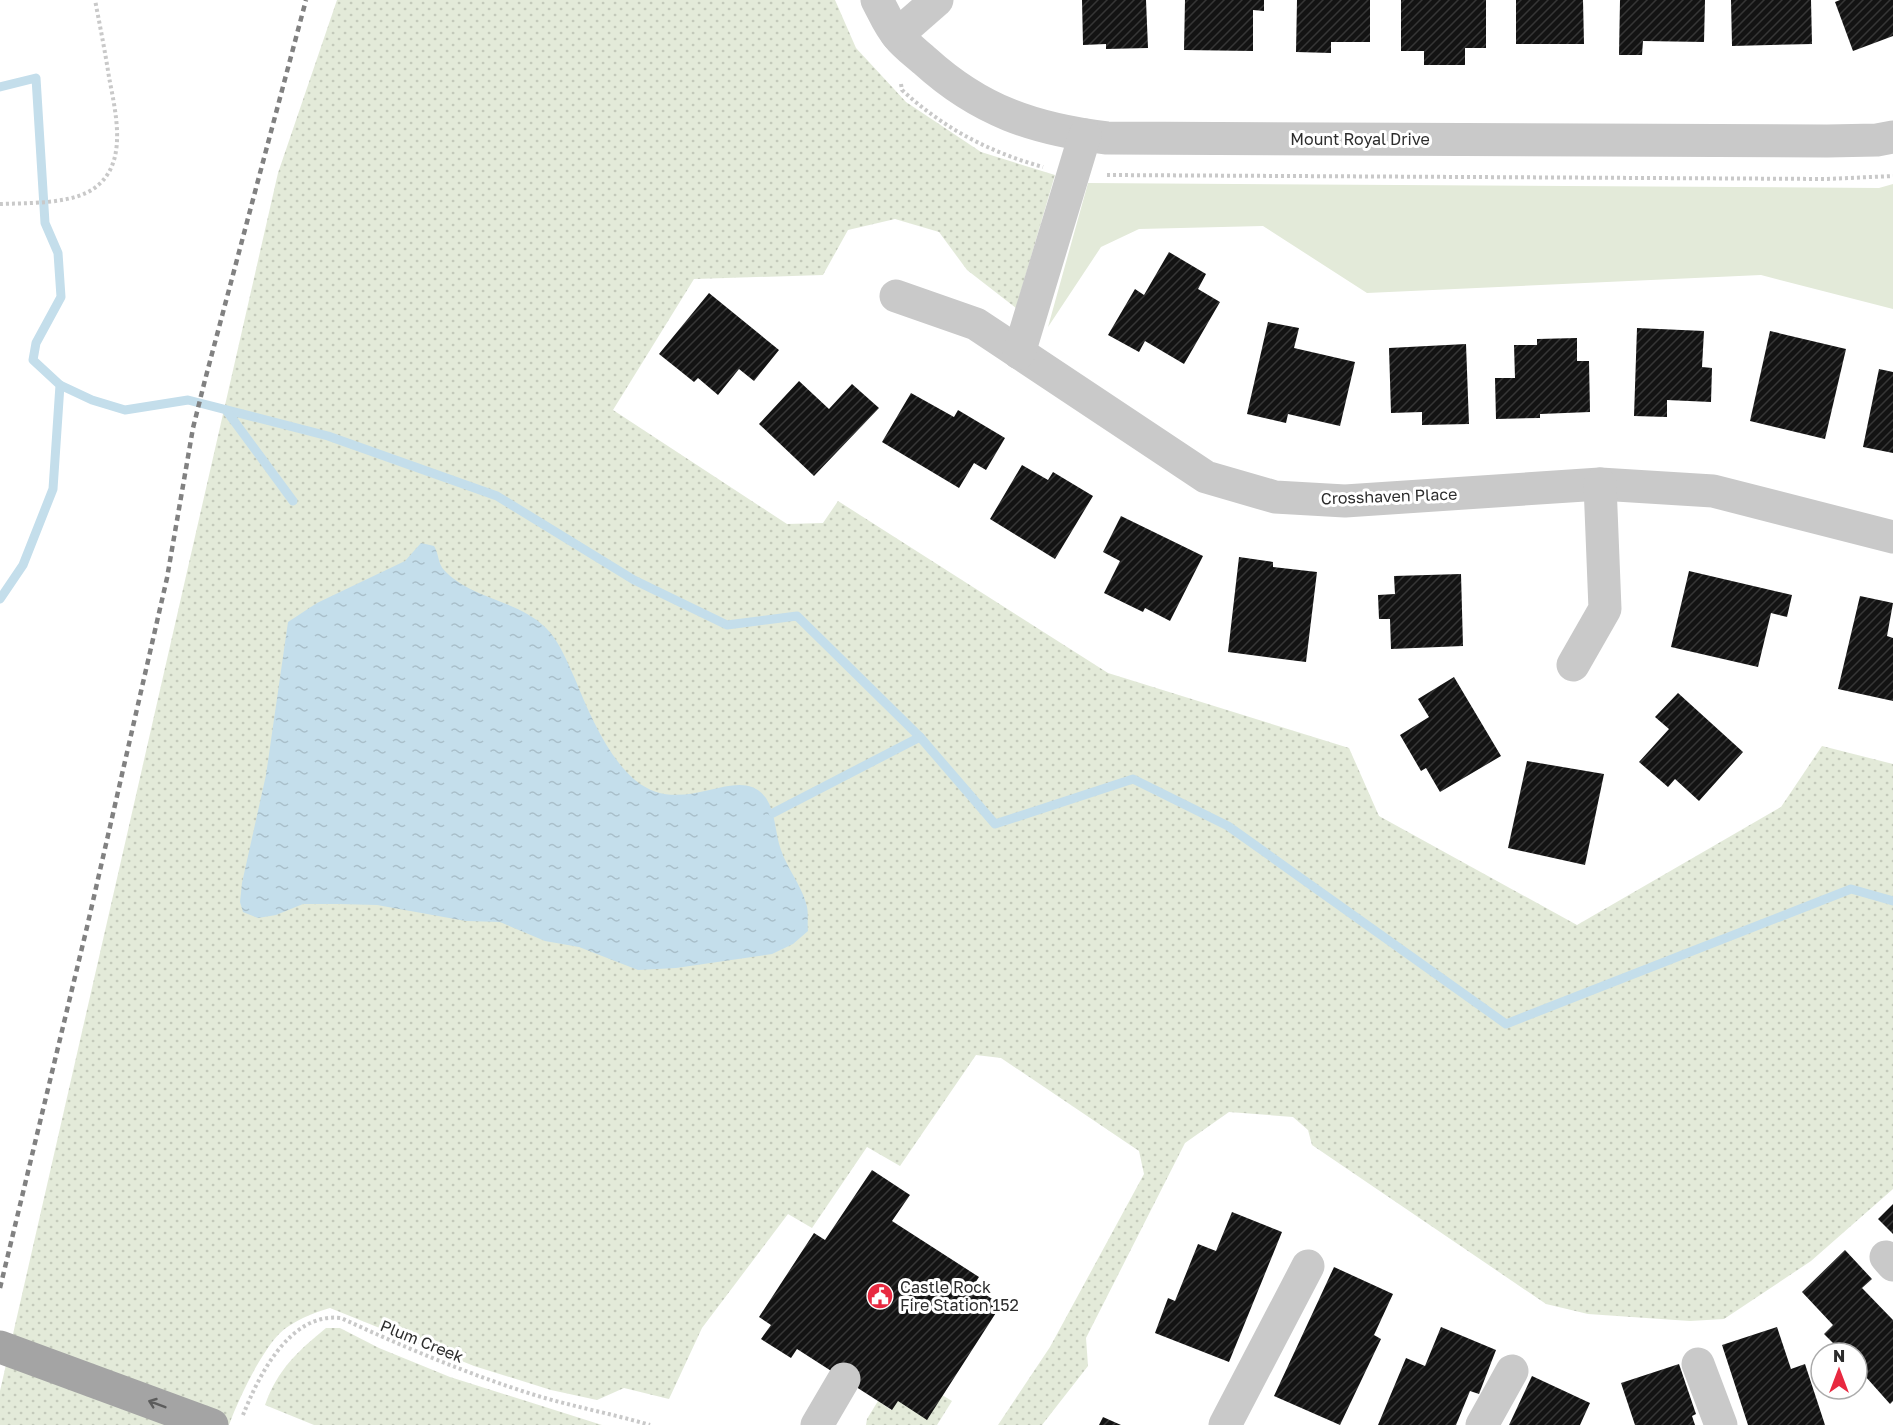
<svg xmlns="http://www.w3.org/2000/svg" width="1893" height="1425" viewBox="0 0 1893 1425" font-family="'Golos Text',sans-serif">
<defs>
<pattern id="grass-dots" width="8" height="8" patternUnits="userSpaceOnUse" patternTransform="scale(1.5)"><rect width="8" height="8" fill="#e3ead9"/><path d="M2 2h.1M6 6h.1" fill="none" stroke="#c3c9ba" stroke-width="1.8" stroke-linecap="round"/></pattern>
<pattern id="water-ripples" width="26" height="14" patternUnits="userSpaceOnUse" patternTransform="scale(1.5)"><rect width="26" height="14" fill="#c4deeb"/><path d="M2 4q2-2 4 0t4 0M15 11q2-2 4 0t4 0" fill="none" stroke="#a9bfca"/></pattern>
<pattern id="building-hatch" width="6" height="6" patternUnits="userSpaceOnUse" patternTransform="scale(1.5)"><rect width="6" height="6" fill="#131313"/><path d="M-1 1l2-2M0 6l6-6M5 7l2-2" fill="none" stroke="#363636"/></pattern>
</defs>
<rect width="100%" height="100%" fill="#fff"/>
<g fill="url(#grass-dots)">
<path d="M337 0H835L856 48 906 102 981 152 1055 175 1016 308 967 270 939 232 895 219 848 230 823 275 694 279 613 410 787 524 823 523 838 501 1108 673 1349 748 1379 816 1577 925 1781 807 1822 746 1893 764V1189L1811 1261 1724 1319 1690 1321 1588 1314 1546 1304 1312 1145 1308 1130 1293 1117 1229 1112 1185 1143 1086 1338 1088 1366 1042 1425H998L1050 1347 1144 1174 1139 1151 1001 1058 976 1055 900 1166 867 1147 812 1228 788 1214 702 1328 669 1399 624 1388 597 1400 551 1390 474 1366 330 1308C313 1313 292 1321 279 1334 260 1354 239 1398 229 1425H0V1391L278 173Z"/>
<path d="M326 1328H340L379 1348 450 1377 602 1425H314L265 1405C278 1369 297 1352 326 1328Z"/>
<polygon points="942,1395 952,1401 937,1425 866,1425 867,1419 878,1401 891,1410 898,1401"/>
</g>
<polygon fill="#e3ead9" points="1088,183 1879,188 1893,184 1893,309 1761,275 1367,293 1263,226 1139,229 1101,247 1048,327"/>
<path fill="url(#water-ripples)" d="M421 543 434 546C439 554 438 564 444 570 472 600 517 599 546 628 560 642 567 662 575 679 589 713 607 756 635 780 684 821 738 760 766 798 776 813 775 834 781 850 787 868 801 885 806 903 809 911 807 922 808 931L793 944 772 954 676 968 638 970 579 947 545 941 500 922 466 921 377 905 339 904H303L276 915 258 918 243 912 240 902 242 883 266 775 288 622 317 603 405 561Z"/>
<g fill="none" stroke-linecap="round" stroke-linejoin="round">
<g stroke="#c4deeb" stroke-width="9">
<polyline points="0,87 36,78 45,223 58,253 61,297 36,343 33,360 60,385 53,489 23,565 0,599"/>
<polyline points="60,385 92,400 125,410 188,400 328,436 497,496 634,580 727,625 797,616 920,737"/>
<polyline points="226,410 293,501"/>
<polyline points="773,813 920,737 995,824 1133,779 1228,826 1506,1024 1851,889 1893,901"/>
</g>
</g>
<g fill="url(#building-hatch)">
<polygon points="1082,0 1146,0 1148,48 1106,49 1106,44 1083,45"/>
<polygon points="1185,0 1264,0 1264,11 1253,10 1253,51 1184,50"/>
<polygon points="1297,0 1370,0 1370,42 1331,42 1331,53 1296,52"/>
<polygon points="1401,0 1486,0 1486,48 1465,48 1465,65 1424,65 1424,51 1401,51"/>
<polygon points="1516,0 1583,0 1584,44 1516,44"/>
<polygon points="1620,0 1705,0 1704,42 1643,41 1642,55 1619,55"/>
<polygon points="1731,0 1811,0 1812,44 1732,46"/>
<polygon points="1840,0 1893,0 1893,36 1853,51 1835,2"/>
<polygon points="1169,252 1206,274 1198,289 1220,302 1184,364 1145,341 1139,352 1108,335 1135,289 1144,295"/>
<polygon points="709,293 779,350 754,381 739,369 718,395 698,378 694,382 659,354"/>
<polygon points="1268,322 1299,328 1294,348 1355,362 1340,426 1288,414 1286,423 1247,414"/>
<polygon points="1637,328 1704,331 1702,367 1712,368 1711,402 1667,400 1667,417 1634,416"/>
<polygon points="1770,331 1846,349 1825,439 1750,421"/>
<polygon points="1577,338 1577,361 1589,361 1590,412 1540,414 1540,418 1496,419 1495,378 1515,378 1514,345 1537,345 1537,339"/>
<polygon points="1466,344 1469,424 1422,425 1422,412 1391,413 1389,348"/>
<polygon points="1879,369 1893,372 1893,453 1863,447"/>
<polygon points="799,381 829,409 852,384 879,408 814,476 759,424"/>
<polygon points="911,393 954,417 958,410 1005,438 986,470 974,463 959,488 882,442"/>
<polygon points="1022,465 1048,480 1053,472 1093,496 1055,559 990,519"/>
<polygon points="1121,516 1203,556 1170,621 1145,608 1143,612 1104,593 1120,561 1103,552"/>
<polygon points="1239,557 1273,562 1273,567 1317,572 1306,662 1228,652"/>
<polygon points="1689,571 1792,595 1787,617 1771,613 1758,667 1671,647"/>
<polygon points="1461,574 1463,646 1391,649 1390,619 1379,619 1378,595 1395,594 1394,576"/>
<polygon points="1860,596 1893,603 1887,636 1893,638 1893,701 1838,689"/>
<polygon points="1454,677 1501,756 1440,792 1426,768 1421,771 1400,735 1429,717 1418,699"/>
<polygon points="1678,693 1743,752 1699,801 1675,779 1668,787 1639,762 1669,729 1655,717"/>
<polygon points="1527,761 1604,774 1585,865 1508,848"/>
<polygon points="872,1170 910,1195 892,1221 979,1277 973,1286 1001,1305 927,1420 898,1401 892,1410 797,1349 791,1358 761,1339 771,1325 759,1317 814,1233 825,1240"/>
<polygon points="1893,1204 1893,1234 1878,1219"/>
<polygon points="1232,1212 1282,1232 1229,1362 1155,1333 1168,1298 1175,1301 1198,1244 1216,1251"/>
<polygon points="1845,1250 1872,1279 1862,1288 1893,1320 1893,1401 1890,1404 1857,1367 1857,1353 1843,1353 1824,1334 1833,1325 1802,1292"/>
<polygon points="1334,1267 1393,1294 1374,1335 1381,1339 1340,1425 1274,1396"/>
<polygon points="1441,1327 1496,1350 1479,1394 1470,1391 1456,1425 1378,1425 1406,1358 1425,1366"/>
<polygon points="1777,1327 1791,1369 1805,1364 1825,1425 1748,1425 1722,1345"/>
<polygon points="1679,1364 1696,1414 1692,1416 1695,1425 1635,1425 1621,1383"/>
<polygon points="1532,1376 1590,1403 1580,1425 1509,1425"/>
<polygon points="1103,1417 1121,1425 1099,1425"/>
</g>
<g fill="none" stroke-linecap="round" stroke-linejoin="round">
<g stroke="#c9c9c9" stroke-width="4" stroke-dasharray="3 3" stroke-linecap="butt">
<path d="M901 84 902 90C943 128 989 152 1043 167"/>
<polyline points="1107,175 1827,179 1893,176"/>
<path d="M0 204C26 203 62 204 86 193 131 171 116 115 109 77 105 51 100 26 95 0"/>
<path d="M243 1415C259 1375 290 1312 341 1318 406 1348 470 1375 538 1396 575 1407 613 1414 650 1425"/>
</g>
<g stroke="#c9c9c9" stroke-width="33">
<path d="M877 0C883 11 889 26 898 36 905 45 916 53 925 61 980 111 1034 129 1107 138L1827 141 1877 140 1893 137"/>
<polyline points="897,35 937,0"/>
<polyline points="896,296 976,324 1206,477 1275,497 1345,501 1600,484 1713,491 1893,537"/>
<polyline points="1019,353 1085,135"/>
<polyline points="1573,665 1605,609 1600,484"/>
<polyline points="1886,1257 1893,1265"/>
<polyline points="1698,1364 1721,1425"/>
<polyline points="817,1425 844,1379"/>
<polyline points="1225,1425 1308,1266"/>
<polyline points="1482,1425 1512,1371"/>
</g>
<polyline stroke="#a4a4a4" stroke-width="33" points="0,1347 212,1425"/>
<polyline stroke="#818181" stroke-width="4.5" stroke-dasharray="6 4.5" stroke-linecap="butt" points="0,1288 87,927 167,578 193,428 205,380 306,0"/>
</g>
<defs><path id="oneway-shaft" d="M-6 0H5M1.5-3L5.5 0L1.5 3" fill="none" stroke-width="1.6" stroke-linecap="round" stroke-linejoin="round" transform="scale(1.5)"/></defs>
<use stroke="#5c5c5c" href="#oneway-shaft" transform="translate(157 1404) rotate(-159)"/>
<defs>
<symbol id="civic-disc" viewBox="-11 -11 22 22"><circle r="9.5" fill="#e82940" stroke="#fff"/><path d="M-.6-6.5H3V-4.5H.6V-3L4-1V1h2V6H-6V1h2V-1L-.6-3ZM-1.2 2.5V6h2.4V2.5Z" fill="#fff"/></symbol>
</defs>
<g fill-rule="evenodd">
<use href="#civic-disc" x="865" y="1281" width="30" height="30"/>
</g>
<g text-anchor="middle" stroke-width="6" stroke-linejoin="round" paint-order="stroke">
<g font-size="16" fill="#2c2c2c" stroke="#fff">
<text x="1360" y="145">Mount Royal Drive</text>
<text transform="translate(1389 496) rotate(-2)" y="6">Crosshaven Place</text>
<text transform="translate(422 1341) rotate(22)" y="6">Plum Creek</text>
</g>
<g font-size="16" fill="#2c2c2c" stroke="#fff" text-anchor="start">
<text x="900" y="1293">Castle Rock<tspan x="900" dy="18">Fire Station 152</tspan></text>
</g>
</g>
<g transform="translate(1839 1371)"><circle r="28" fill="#ffffff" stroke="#ababab" stroke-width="1.5"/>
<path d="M0-4.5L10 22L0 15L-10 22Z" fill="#e82940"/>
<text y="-9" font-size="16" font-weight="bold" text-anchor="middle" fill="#2c2c2c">N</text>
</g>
</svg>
